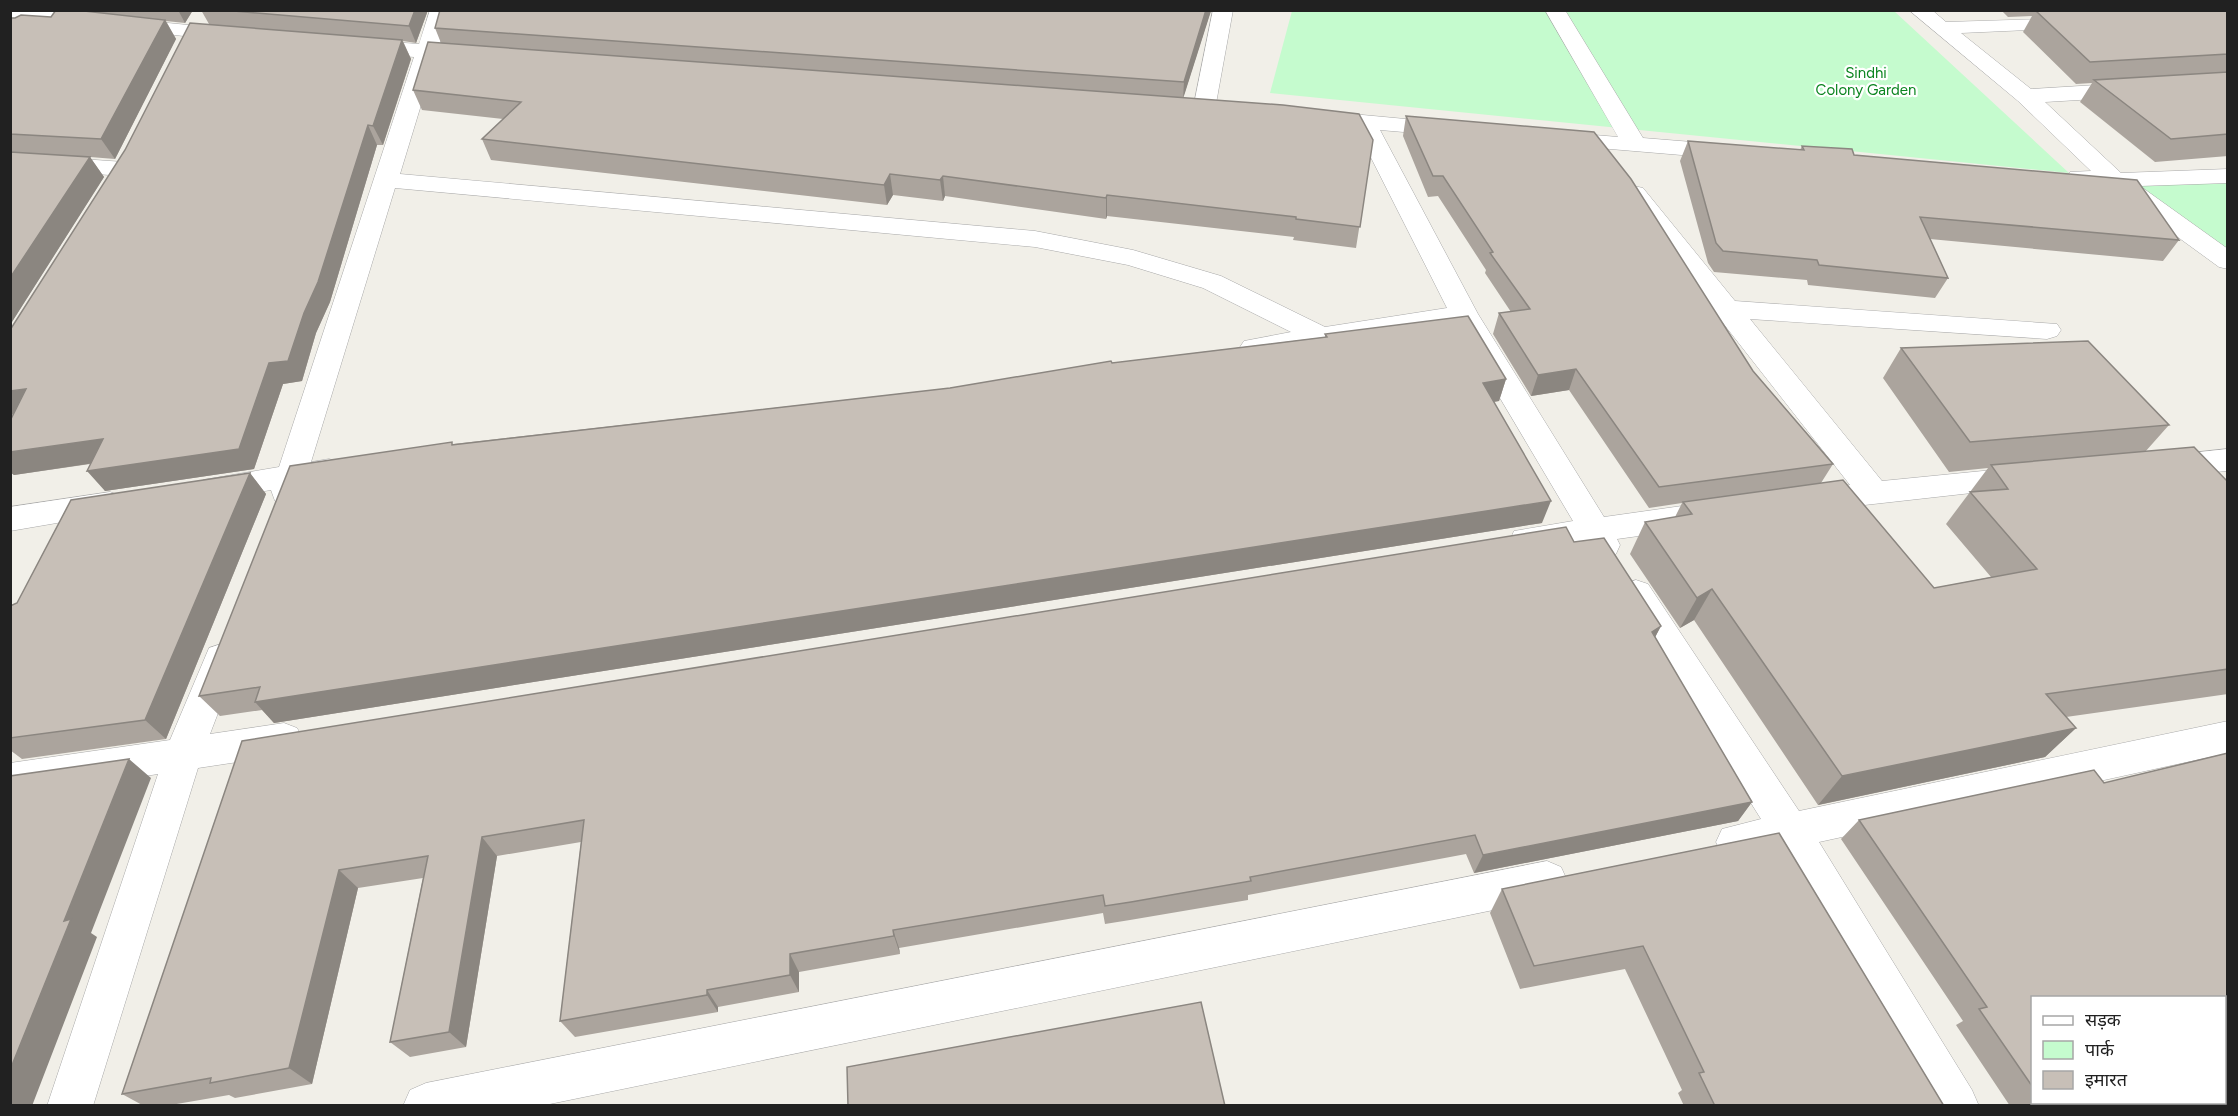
<svg xmlns="http://www.w3.org/2000/svg" width="2238" height="1116" viewBox="0 0 2238 1116" font-family="Figtree,'Noto Sans Devanagari',sans-serif">
<rect width="100%" height="100%" fill="#f1efe8"/>
<g fill="#c5fbce">
<polygon points="1292,11 1894,11 2069,173 1270,93"/>
<polygon points="2227,176 2227,261 2115,180"/>
</g>
<g fill="none" stroke-linecap="round" stroke-linejoin="round">
<defs>
<g id="minor">
<polygon points="10,10 63,12 70,14 73,18 70,22 63,24 10,22"/>
<polygon points="430,10 450,10 439,46 477,50 480,55 477,60 435,59 400,174 1035,231 1133,250 1221,276 1325,327 1447,308 1356,128 1312,123 1309,118 1312,113 1320,111 1459,124 1462,129 1459,134 1451,136 1380,130 1478,314 1604,517 1689,505 1700,509 1705,517 1700,525 1689,529 1617,539 1620,545 1616,554 1604,557 1592,554 1586,543 1526,552 1514,549 1510,540 1514,531 1573,521 1456,324 1254,356 1244,353 1240,347 1244,341 1291,332 1203,288 1128,265 1035,247 395,188 311,462 329,459 340,462 344,470 340,478 304,485 297,501 286,504 275,501 271,490 214,499 203,496 198,488 203,480 279,467 414,57 362,52 355,50 351,46 355,42 362,40 419,44"/>
<polygon points="1213,10 1233,10 1215,109 1212,114 1196,114 1193,109"/>
<polygon points="1545,10 1565,10 1643,138 1729,145 1737,147 1741,152 1737,157 1729,159 1551,144 1547,139 1551,134 1559,132 1618,137"/>
<polygon points="1909,10 1932,10 1946,22 2080,18 2083,22 2080,26 2073,28 1961,33 2031,89 2129,83 2137,85 2140,90 2137,95 2129,97 2045,102 2121,173 2228,169 2228,183 2140,186 2228,249 2228,269 2219,267 2109,187 2070,182 2067,177 2070,172 2091,171 2018,101"/>
<polygon points="126,19 230,29 237,31 240,35 237,39 230,41 119,29 116,25 119,21"/>
<polygon points="10,154 124,162 132,164 136,169 132,174 124,176 10,168"/>
<polygon points="1634,186 1643,188 1735,301 2057,324 2061,330 2057,336 2047,339 1750,319 1882,481 2023,467 2034,470 2039,478 2034,486 1811,511 1800,508 1795,500 1800,492 1850,485 1625,198 1622,193 1625,188"/>
<polygon points="2228,449 2228,471 2164,476 2153,473 2149,465 2153,457"/>
<polygon points="110,492 121,496 126,504 121,512 10,531 10,507"/>
<polygon points="1636,580 1648,584 1799,811 2228,721 2228,753 1819,842 1972,1090 1979,1106 1930,1106 1780,850 1736,860 1722,855 1716,842 1722,829 1761,819 1619,593 1624,584"/>
<polygon points="221,644 233,648 239,658 210,734 284,723 297,728 303,739 297,750 284,755 198,768 93,1106 47,1106 158,774 10,797 10,763 170,740 209,648"/>
<polygon points="1547,861 1561,867 1567,880 1561,893 1547,899 540,1106 403,1106 410,1090 426,1083"/>
</g>
</defs>
<use href="#minor" stroke="#a8a8a8" stroke-width="1"/>
<use href="#minor" fill="#fff" fill-rule="evenodd"/>
</g>
<g fill="#aba49d" fill-rule="evenodd">
<polygon points="81,10 193,10 185,23 166,21 176,39 115,159 90,157 104,177 10,325 10,18 51,17 81,11"/>
<polygon points="201,10 428,10 416,43 403,41 411,59 383,145 377,145 330,302 316,333 302,381 283,384 254,469 105,491 90,464 14,475 10,472 10,421 209,24"/>
<polygon points="1211,10 1183,98 1373,140 1356,248 1293,240 1294,237 1107,216 1106,219 945,196 943,201 893,195 887,205 491,160 482,139 503,119 422,110 413,90 441,43 435,28"/>
<polygon points="2001,10 2228,10 2228,156 2155,162 2080,102 2092,83 2076,84 2023,32 2032,16 2008,17"/>
<polygon points="1406,116 1753,371 1833,464 1821,483 1934,588 1991,577 1946,524 1988,468 1949,472 1883,378 1901,348 2169,425 2145,452 2228,482 2228,694 2066,717 2076,728 2045,757 1818,805 1694,620 1680,628 1630,554 1645,522 1675,517 1682,503 1649,508 1569,390 1531,396 1493,334 1499,313 1511,312 1485,273 1486,270 1438,196 1428,197 1403,136"/>
<polygon points="1688,141 1800,150 1802,146 1854,155 2179,240 2163,261 1930,239 1948,278 1935,298 1808,285 1807,280 1714,272 1708,263 1680,161"/>
<polygon points="1325,334 1506,379 1499,401 1494,402 1542,523 274,723 262,710 220,716 199,696 453,444 950,388 1112,363 1325,337"/>
<polygon points="250,473 266,494 166,739 22,759 10,750 10,606 17,603"/>
<polygon points="1574,542 1661,626 1655,637 1752,802 1738,821 1474,873 1466,854 1248,895 1248,900 1130,920 1105,924 1103,913 899,948 900,954 799,972 799,992 718,1007 718,1012 575,1037 560,1021 581,842 497,856 466,1047 410,1057 390,1042 423,878 358,888 312,1084 235,1098 229,1095 165,1106 144,1106 122,1094 242,741"/>
<path d="M2228 753V1106H2010L1956 1025 1963 1021 1841 839 1859 820 2094 770 2104 783ZM2032 998H2224V1102H2032Z"/>
<polygon points="1779,833 1944,1106 1684,1106 1678,1093 1682,1090 1625,969 1520,989 1490,913 1502,889"/>
</g>
<g fill="#8b8680">
<polygon points="178,10 193,10 185,23"/>
<polygon points="415,10 428,10 416,43 409,26"/>
<polygon points="1206,10 1211,11 1183,99 1184,82"/>
<polygon points="165,20 176,39 115,159 101,139"/>
<polygon points="402,40 411,59 383,145 373,126"/>
<polygon points="368,125 377,145 330,302 316,333 302,381 283,384 254,469 105,491 87,471 269,363 304,313"/>
<polygon points="90,157 104,177 10,325 10,278"/>
<polygon points="890,174 893,195 887,205 884,185"/>
<polygon points="943,176 945,196 943,201 940,180"/>
<polygon points="1107,195 1107,216 1106,219 1106,198"/>
<polygon points="1576,369 1569,390 1531,396 1538,375"/>
<polygon points="1506,379 1499,401 1477,404 1483,383"/>
<polygon points="26,389 44,410 10,415 10,391"/>
<polygon points="103,439 121,459 14,475 10,472 10,452"/>
<polygon points="250,473 266,494 166,739 145,720"/>
<polygon points="1551,501 1542,523 274,723 255,702"/>
<polygon points="1712,589 1694,620 1680,628 1697,598"/>
<polygon points="1661,626 1650,647 1652,632"/>
<polygon points="2076,728 2045,757 1818,805 1842,776"/>
<polygon points="129,759 151,778 91,933 97,937 32,1106 10,1106 10,1070 64,921"/>
<polygon points="1752,802 1738,821 1474,873 1483,855"/>
<polygon points="482,837 497,856 466,1047 449,1032"/>
<polygon points="339,870 358,888 312,1084 289,1068"/>
<polygon points="893,930 899,948 900,954 894,936"/>
<polygon points="790,954 799,972 799,992 790,975"/>
<polygon points="707,990 718,1007 718,1012 707,995"/>
</g>
<g fill="#c7bfb7" stroke="#8b8680" stroke-width="1.5">
<polygon points="56,10 75,10 165,20 101,139 10,134 10,18 15,18 21,15 51,17"/>
<polygon points="222,10 415,10 409,26"/>
<polygon points="440,10 1206,10 1184,82 435,28"/>
<polygon points="2228,10 2228,54 2090,62 2036,11"/>
<polygon points="190,23 402,40 373,126 368,125 318,282 304,313 288,361 269,363 239,449 87,471 103,439 10,452 10,421 26,389 10,391 10,330 125,150"/>
<polygon points="428,42 1283,105 1359,114 1373,140 1360,227 1296,219 1296,217 1107,195 1106,198 943,176 940,180 890,174 884,185 482,139 521,102 413,90"/>
<polygon points="2228,72 2228,134 2171,139 2094,80"/>
<polygon points="1406,116 1594,132 1631,179 1753,371 1833,464 1659,487 1576,369 1538,375 1499,313 1530,309 1490,253 1493,252 1443,176 1433,176"/>
<polygon points="1688,141 1804,150 1802,146 1852,149 1854,155 2137,180 2179,240 1920,217 1948,278 1819,265 1817,260 1723,251 1716,243"/>
<polygon points="10,152 90,157 10,278"/>
<polygon points="1468,316 1506,379 1483,383 1551,501 255,702 260,687 199,696 290,466 452,442 452,445 950,388 1111,361 1112,363 1327,337 1325,334"/>
<polygon points="2088,341 2169,425 1970,442 1901,348"/>
<polygon points="2194,447 2228,482 2228,669 2046,694 2076,728 1842,776 1712,589 1697,598 1645,522 1692,514 1683,502 1843,480 1934,588 2037,569 1970,492 2008,489 1991,465"/>
<polygon points="250,473 145,720 10,738 10,606 17,603 71,500"/>
<polygon points="1566,527 1574,542 1604,538 1661,626 1652,632 1752,802 1483,855 1475,835 1250,877 1251,881 1131,902 1105,906 1103,895 893,930 894,936 790,954 790,975 707,990 707,995 560,1021 584,820 482,837 449,1032 390,1042 428,856 339,870 289,1068 210,1083 211,1078 122,1094 242,741"/>
<polygon points="2228,753 2228,1106 2046,1106 2044,1102 2224,1102 2224,998 2032,998 2032,1086 1979,1009 1987,1007 1859,820 2094,770 2104,783"/>
<polygon points="129,759 64,921 71,919 10,1070 10,776"/>
<polygon points="1779,833 1944,1106 1715,1106 1699,1073 1704,1072 1643,946 1534,966 1502,889"/>
<polygon points="1201,1002 1225,1106 848,1106 847,1067"/>
</g>
<g text-anchor="middle" stroke-width="4.5" stroke-linejoin="round" paint-order="stroke">
<g font-size="15" fill="#0a841f" stroke="#fff">
<text x="1866" y="78">Sindhi<tspan x="1866" dy="17">Colony Garden</tspan></text>
</g>
</g>
<rect width="2238" height="1116" fill="none" stroke="#212121" stroke-width="24"/>
<rect x="2031" y="996" width="195" height="108" fill="#ffffff" stroke="#a6a6a6" stroke-width="1.5"/>
<rect x="2043" y="1016" width="30" height="9" fill="#ffffff" stroke="#a6a6a6" stroke-width="1.5"/>
<text x="2085" y="1026" font-size="18" fill="#212121">सड़क</text>
<rect x="2043" y="1041" width="30" height="18" fill="#c5fbce" stroke="#a6a6a6" stroke-width="1.5"/>
<text x="2085" y="1056" font-size="18" fill="#212121">पार्क</text>
<rect x="2043" y="1071" width="30" height="18" fill="#c7bfb7" stroke="#a6a6a6" stroke-width="1.5"/>
<text x="2085" y="1086" font-size="18" fill="#212121">इमारत</text>
</svg>
